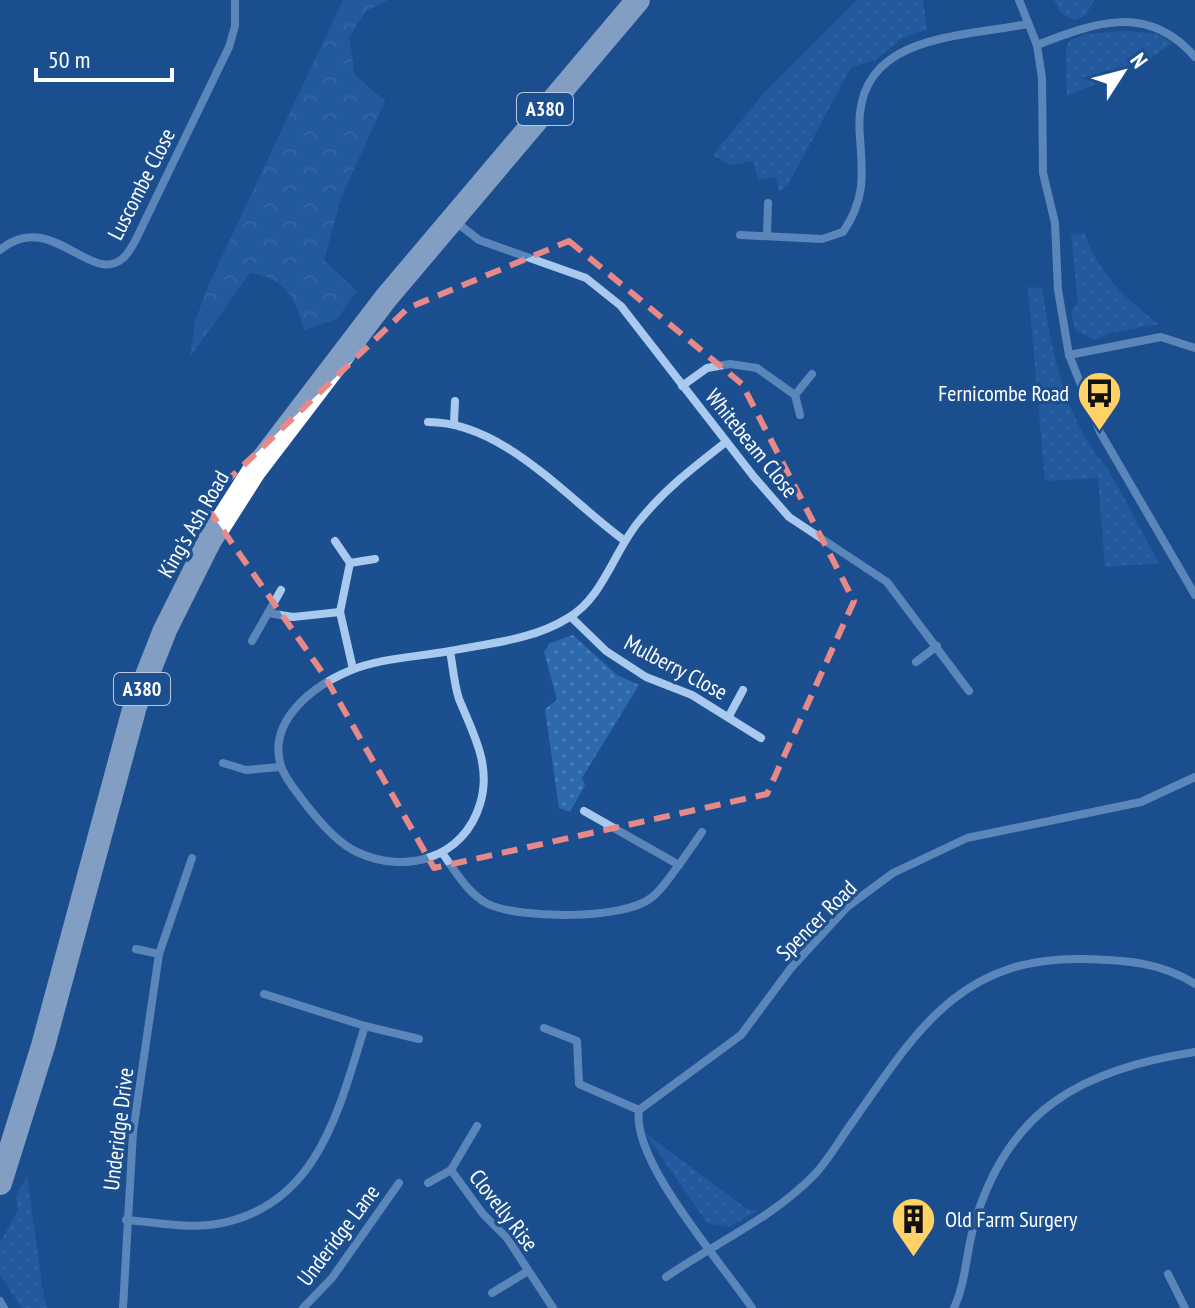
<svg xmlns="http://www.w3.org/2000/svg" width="1195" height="1308" viewBox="0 0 1195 1308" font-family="'PT Sans Narrow',sans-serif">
<defs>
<pattern id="green-dots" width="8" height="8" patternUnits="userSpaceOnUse" patternTransform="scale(2)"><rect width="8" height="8" fill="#2e69ad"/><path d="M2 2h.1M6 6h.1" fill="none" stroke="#4d80b9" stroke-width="1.8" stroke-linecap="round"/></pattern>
<pattern id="forest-crowns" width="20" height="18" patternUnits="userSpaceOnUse" patternTransform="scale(2)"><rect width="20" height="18" fill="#2e69ad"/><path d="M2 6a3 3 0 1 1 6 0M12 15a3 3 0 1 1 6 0" fill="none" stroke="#4d80b9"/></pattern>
</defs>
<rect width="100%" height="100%" fill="#1b4f8f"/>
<g fill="url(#green-dots)">
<polygon points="857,0 923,0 927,29 901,39 875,60 851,67 788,185 779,192 776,177 758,179 753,161 730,165 713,155 764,93"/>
<polygon points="1054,0 1094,0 1086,15 1074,20 1061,13"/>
<polygon points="1127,31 1157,34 1172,43 1141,65 1067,96 1066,50 1069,41 1086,34"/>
<path d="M1084 233C1101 277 1122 295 1158 324L1110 333 1095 340 1075 330 1071 312 1078 303 1071 235Z"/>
<path d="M1028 287 1042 288C1052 352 1064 419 1108 469L1159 563 1105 567 1098 478 1045 481Z"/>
<polygon points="573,635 617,675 639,685 582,778 585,785 570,812 559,808 545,709 557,700 544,652 550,643"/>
<polygon points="645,1133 747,1209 757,1211 729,1227 707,1223"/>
<polygon points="27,1176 44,1299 48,1308 22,1308 0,1275 0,1243 18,1210 16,1197"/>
</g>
<path fill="url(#forest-crowns)" d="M343 0H388L366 11 349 37 355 75 385 101 341 198 324 260 357 291 337 319 304 330C295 297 286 278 250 273L190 357 195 322 208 286Z"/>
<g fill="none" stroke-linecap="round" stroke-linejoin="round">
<g stroke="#a9c9ee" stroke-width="8">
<polyline points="1019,0 1037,45 1042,78 1043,173 1055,223 1058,290 1069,355 1100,432 1195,595"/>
<path d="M1037 45C1096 22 1148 3 1195 57"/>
<polyline points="456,222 479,240 586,278 621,306 754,477 789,517 887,582 969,691"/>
<path d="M740 235 822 239 843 232C865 200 863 176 860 138 850 35 953 38 1028 24"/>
<polyline points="767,235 768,203"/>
<path d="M0 250C50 208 90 285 122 259 130 253 135 241 139 233L229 47 235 26V0"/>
<polyline points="1069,355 1161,337 1195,348"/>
<polyline points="682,386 707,368 730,364 757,368 795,395 800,415"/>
<polyline points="795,395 812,374"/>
<path d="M428 422C504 422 567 499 625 541"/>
<polyline points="454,422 455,401"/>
<polyline points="335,541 350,563 340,612"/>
<polyline points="350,563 375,559"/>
<polyline points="268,613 293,617 340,612 353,669"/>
<polyline points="571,617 606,651 646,677 692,695 761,738"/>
<polyline points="252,641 281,590"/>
<path d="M450 651C418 657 379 658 349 671 313 686 267 721 281 766 285 779 296 791 304 802 317 819 337 843 357 852 406 875 464 858 480 804 492 766 473 733 459 699 454 684 453 667 450 651 489 643 533 640 568 618 604 597 614 550 640 520 665 489 695 466 726 442"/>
<polyline points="916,662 937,646"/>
<polyline points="729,716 743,690"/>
<polyline points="223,763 246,770 281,767"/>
<path d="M443 854C455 871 469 895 488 904 520 919 623 920 651 898 662 890 670 876 679 865L584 811"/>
<polyline points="679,865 702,832"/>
<polyline points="136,949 159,954"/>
<polyline points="365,1026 419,1039"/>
<polyline points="544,1028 577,1041 579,1084 639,1110 741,1035 791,968 847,907 893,873 967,838 1141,802 1195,777"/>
<path d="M639 1110C631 1161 722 1263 752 1308"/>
<polyline points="451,1170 477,1126"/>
<polyline points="428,1183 451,1170 483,1214 507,1238 553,1308"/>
<path d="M126 1220C155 1222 189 1229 217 1224 319 1206 339 1108 365 1026L264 994"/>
<polyline points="1168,1274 1185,1308"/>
<path d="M666 1277C715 1243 773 1218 815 1174 830 1158 841 1137 854 1120 917 1030 961 956 1084 959 1124 960 1161 962 1195 984"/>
<polyline points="492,1293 528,1271"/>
<polyline points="0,1301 4,1308"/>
<polyline points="123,1308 133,1132 159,954 192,858"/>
<polyline points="303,1308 332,1278 399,1183"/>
<path d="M954 1308C966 1282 966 1253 974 1225 1008 1108 1082 1070 1195 1052"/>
</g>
<polyline stroke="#fff" stroke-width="24" points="0,1183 43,1046 135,706 165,630 210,540 254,471 386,298 638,0"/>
</g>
<path d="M0 0H1195V1308H0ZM569 241 742 384 854 601 767 794 434 868 324 675 204 503 408 308Z" fill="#1b4f8f" fill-opacity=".55" fill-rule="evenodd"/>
<path fill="none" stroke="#e88989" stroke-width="6" stroke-dasharray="16 10" stroke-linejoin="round" d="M569 241 742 384 854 601 767 794 434 868 324 675 204 503 408 308Z"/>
<defs>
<symbol id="bus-pin" viewBox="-11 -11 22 30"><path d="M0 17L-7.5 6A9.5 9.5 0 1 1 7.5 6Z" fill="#ffd166" stroke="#1b4f8f"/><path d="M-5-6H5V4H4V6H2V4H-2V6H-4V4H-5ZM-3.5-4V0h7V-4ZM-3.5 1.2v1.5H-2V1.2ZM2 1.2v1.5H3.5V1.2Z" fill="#111"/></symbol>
<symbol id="building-pin" viewBox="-11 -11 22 30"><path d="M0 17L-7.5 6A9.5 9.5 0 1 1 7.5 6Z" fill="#ffd166" stroke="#1b4f8f"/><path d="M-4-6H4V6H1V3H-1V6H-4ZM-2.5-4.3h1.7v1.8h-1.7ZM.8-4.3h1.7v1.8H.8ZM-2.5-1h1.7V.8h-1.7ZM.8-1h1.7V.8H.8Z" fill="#111"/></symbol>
</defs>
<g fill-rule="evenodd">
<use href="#bus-pin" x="1074" y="368" width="51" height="69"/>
<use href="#building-pin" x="888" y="1194" width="51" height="69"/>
</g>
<g text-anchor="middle" stroke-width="7" stroke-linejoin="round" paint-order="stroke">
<g fill="#1b4f8f" stroke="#bbcadd" stroke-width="2">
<rect x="517" y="93" width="56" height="32" rx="6"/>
<rect x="114" y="673" width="56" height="32" rx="6"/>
</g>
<g font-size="20" font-weight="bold" fill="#fff">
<text x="545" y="116">A380</text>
<text x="142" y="696">A380</text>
</g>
<g font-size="22" fill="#fff" stroke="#1b4f8f">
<text transform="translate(141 184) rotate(-63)" y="8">Luscombe Close</text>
<text transform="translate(752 443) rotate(51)" y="8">Whitebeam Close</text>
<text transform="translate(193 524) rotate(-60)" y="8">King's Ash Road</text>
<text transform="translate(676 667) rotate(28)" y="8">Mulberry Close</text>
<text transform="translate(816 920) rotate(-45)" y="8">Spencer Road</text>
<text transform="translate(118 1129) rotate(-83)" y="8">Underidge Drive</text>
<text transform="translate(504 1210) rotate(52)" y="8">Clovelly Rise</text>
<text transform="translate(338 1235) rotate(-53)" y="8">Underidge Lane</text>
</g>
<g font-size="22" fill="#fff" stroke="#1b4f8f" text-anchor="end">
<text x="1069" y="401">Fernicombe Road</text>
<text x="945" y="1227" text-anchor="start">Old Farm Surgery</text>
</g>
</g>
<g transform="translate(1123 72) rotate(54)" stroke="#1b4f8f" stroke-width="6" paint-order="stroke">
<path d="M0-6L14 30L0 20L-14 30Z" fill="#ffffff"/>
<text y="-12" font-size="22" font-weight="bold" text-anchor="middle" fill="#ffffff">N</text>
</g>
<path d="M36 68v12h136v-12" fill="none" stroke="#ffffff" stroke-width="4"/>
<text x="48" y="68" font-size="24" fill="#ffffff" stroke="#1b4f8f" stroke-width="6" paint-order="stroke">50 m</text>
</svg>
